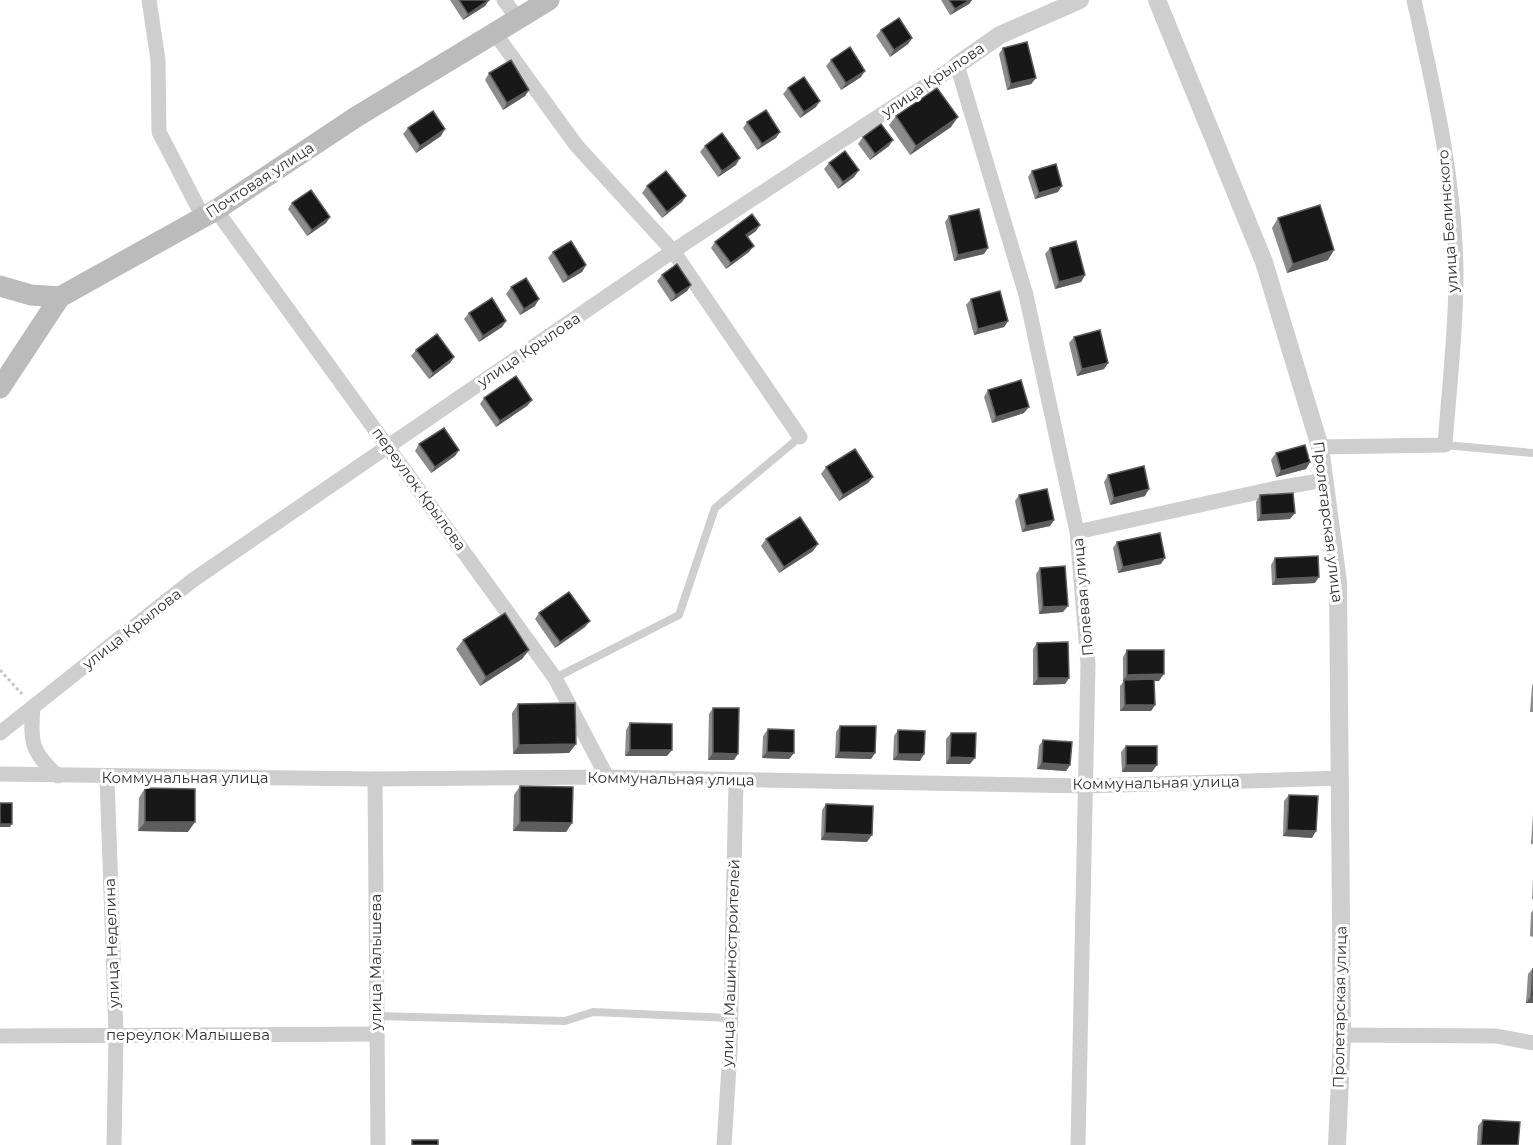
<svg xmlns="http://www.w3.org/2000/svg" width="1533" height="1145" viewBox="0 0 1533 1145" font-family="Montserrat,sans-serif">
<rect width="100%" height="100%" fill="#fff"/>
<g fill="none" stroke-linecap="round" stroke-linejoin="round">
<polyline stroke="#c5c5c5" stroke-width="3" stroke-dasharray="3 3" stroke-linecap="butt" points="0,670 22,694"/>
<g stroke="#cecece" stroke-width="8">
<polyline points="1445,445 1533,453"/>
<polyline points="555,678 679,615 715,508 800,437"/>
<polyline points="377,1016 565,1021 593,1012 730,1018"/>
</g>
<g stroke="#cecece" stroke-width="15">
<polyline points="149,0 158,60 159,132 203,217"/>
<polyline points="504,0 518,19"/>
<polyline points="494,32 576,145 673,251 800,437"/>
<polyline points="216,210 555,678 607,777"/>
<path d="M1320 447 1445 445C1449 389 1456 332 1456 276 1456 183 1434 90 1414 0"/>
<polyline points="1077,532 1272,489 1325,480"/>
<path d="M33 707C30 742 31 752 58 776"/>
<polyline points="0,733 193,580 673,251 957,65 1026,295 1077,532 1088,664 1078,1145"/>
<polyline points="0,774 375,779 607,777 1086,786 1341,778"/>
<polyline points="107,777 116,1035 114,1145"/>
<polyline points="375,779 378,1145"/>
<polyline points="1342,1035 1496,1036 1533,1043"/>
<polyline points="0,1036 376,1034"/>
<polyline points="724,1145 730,1051 736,781"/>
</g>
<g stroke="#cecece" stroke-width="18">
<polyline points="1157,0 1264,262 1320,447 1338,582 1342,1035 1337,1145"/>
<polyline points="957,65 1000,35 1080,0"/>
</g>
<g stroke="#bbb" stroke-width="21">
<polyline points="0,286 31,295 60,297"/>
<polyline points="0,388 60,297 216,210 356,117 549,0"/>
</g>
</g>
<g fill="#8c8c8c">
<polygon points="450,0 489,0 485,6 463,20"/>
<polygon points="941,0 972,0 969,4 950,15"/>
<polygon points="881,30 912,38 908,44 890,57 876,36"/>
<polygon points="1003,48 1036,78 1031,84 1007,90 999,54"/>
<polygon points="831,60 861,77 841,90 826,66"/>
<polygon points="489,73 529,90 525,96 503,110 485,80"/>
<polygon points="788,88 816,107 800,118 783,94"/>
<polygon points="896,116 951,127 910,155 889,125"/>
<polygon points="747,122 776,138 757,150 743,128"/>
<polygon points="408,128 441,136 416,153 403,134"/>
<polygon points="863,137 889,146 870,160 858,144"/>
<polygon points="705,146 736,165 718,177 700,152"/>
<polygon points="829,163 859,170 854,177 838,189 824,169"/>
<polygon points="1032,171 1058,192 1035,199 1028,177"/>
<polygon points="647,186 686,196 682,202 662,218 642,193"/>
<polygon points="292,203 330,217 326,223 307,236 288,209"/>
<polygon points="949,216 984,254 954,261 945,222"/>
<polygon points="1278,218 1328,260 1287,273 1272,228"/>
<polygon points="756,231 747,237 749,252 726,269 711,248 715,242"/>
<polygon points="1050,248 1085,275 1081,282 1055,289 1045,254"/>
<polygon points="553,252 586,265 582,272 563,283 548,258"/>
<polygon points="662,275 691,285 687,291 671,302 657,281"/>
<polygon points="511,287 535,306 520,315 506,294"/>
<polygon points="971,299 1008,321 1004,327 974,335 966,305"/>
<polygon points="469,313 506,321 502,327 479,342 464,319"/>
<polygon points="1074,337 1108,363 1104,369 1077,376 1069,343"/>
<polygon points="416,350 454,357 450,363 429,379 411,356"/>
<polygon points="988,390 1024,413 992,423 984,397"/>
<polygon points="484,398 532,400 527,406 496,427 480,404"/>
<polygon points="419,444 459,450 455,456 431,473 415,451"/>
<polygon points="1276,453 1310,462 1306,469 1276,477 1271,460"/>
<polygon points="826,467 873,477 868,483 839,501 821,474"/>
<polygon points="1108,475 1145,496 1110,505 1104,482"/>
<polygon points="1019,495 1054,520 1050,526 1022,532 1015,501"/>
<polygon points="1260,495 1290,519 1257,521 1256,502"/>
<polygon points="766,539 813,551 779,573 761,546"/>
<polygon points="1117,542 1161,564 1118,573 1113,548"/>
<polygon points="1275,558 1315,583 1272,585 1271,565"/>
<polygon points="1040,568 1063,612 1039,614 1036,574"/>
<polygon points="539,613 585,627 555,648 535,619"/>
<polygon points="463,640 529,650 522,659 480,686 456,649"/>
<polygon points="1037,643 1069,678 1065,684 1033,685 1033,649"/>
<polygon points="1127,650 1159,681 1154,681 1155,705 1151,711 1120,711 1120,686 1124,681 1123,681 1123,657"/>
<polygon points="1533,684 1533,712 1530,712 1532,686"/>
<polygon points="518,704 576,744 569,753 513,754 512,713"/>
<polygon points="713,708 734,760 708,760 709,714"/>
<polygon points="630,723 667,756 625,756 626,730"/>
<polygon points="840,726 875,753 871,759 835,758 836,732"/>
<polygon points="768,729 794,753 789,759 762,758 763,736"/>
<polygon points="898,730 920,761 893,760 894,736"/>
<polygon points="951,733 970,764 946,764 946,739"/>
<polygon points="1043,740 1070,765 1066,771 1037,769 1039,746"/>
<polygon points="1126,746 1152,772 1122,772 1121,752"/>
<polygon points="520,786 572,823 566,832 513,831 514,795"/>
<polygon points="145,788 188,832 138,831 139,798"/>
<polygon points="1289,795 1312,838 1283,836 1284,801"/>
<polygon points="826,804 867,842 821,840 822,810"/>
<polygon points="1533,814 1533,844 1531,844"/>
<polygon points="1533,879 1533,899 1532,899"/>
<polygon points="1533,910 1533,937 1530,936 1531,913"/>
<polygon points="1533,968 1533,1003 1526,1003 1528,974"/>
<polygon points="1483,1120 1518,1145 1477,1145 1478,1126"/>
</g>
<g fill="#5d5d5d">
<polygon points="489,0 485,6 463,20 468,14"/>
<polygon points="970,0 972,0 969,4 950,15 955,9"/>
<polygon points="912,38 908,44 890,57 894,50"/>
<polygon points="865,71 861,77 841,90 846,83"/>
<polygon points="1036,78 1031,84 1007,90 1011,84"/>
<polygon points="529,90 525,96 503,110 507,103"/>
<polygon points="820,101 816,107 800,118 804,112"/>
<polygon points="958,117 951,127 910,155 916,146"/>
<polygon points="445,129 441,136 416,153 420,146"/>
<polygon points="780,132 776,138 757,150 762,144"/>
<polygon points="893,140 889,146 870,160 875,154"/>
<polygon points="740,158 736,165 718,177 722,171"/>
<polygon points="859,170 854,177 838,189 843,182"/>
<polygon points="1062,186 1058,192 1035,199 1039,193"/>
<polygon points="686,196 682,202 662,218 667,212"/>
<polygon points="330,217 326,223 307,236 312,230"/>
<polygon points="760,225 756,231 742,241 746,235"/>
<polygon points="754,246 749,252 726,269 731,263"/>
<polygon points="988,248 984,254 954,261 958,255"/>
<polygon points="1334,250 1328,260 1287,273 1293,264"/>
<polygon points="586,265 582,272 563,283 568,277"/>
<polygon points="1085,275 1081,282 1055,289 1059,282"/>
<polygon points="691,285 687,291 671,302 676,295"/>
<polygon points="539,299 535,306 520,315 524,309"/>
<polygon points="506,321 502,327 479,342 483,336"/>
<polygon points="1008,321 1004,327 974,335 978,329"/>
<polygon points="454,357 450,363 429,379 433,373"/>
<polygon points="1108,363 1104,369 1077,376 1082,369"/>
<polygon points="532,400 527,406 496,427 500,421"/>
<polygon points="1029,407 1024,413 992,423 996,417"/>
<polygon points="459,450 455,456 431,473 435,467"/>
<polygon points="1310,462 1306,469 1276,477 1281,471"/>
<polygon points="873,477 868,483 839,501 843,495"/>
<polygon points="1149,489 1145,496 1110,505 1114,498"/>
<polygon points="1295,513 1290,519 1257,521 1261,515"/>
<polygon points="1054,520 1050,526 1022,532 1026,526"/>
<polygon points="818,544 813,551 779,573 784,567"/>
<polygon points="1165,558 1161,564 1118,573 1123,567"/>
<polygon points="1319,577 1315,583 1272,585 1276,579"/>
<polygon points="1068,606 1063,612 1039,614 1043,607"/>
<polygon points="590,621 585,627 555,648 560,642"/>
<polygon points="529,650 522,659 480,686 486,677"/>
<polygon points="1164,674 1159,681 1123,681 1127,675"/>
<polygon points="1038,678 1069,678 1065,684 1033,685"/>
<polygon points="1125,705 1155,705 1151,711 1120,711"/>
<polygon points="576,744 569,753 513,754 519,745"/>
<polygon points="630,750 672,750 667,756 625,756"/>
<polygon points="767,752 794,753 789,759 762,758"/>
<polygon points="839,752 875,753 871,759 835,758"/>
<polygon points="713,753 738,754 734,760 708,760"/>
<polygon points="898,754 924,754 920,761 893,760"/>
<polygon points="950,757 975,758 970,764 946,764"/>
<polygon points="1042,763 1070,765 1066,771 1037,769"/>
<polygon points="1126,765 1157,765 1152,772 1122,772"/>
<polygon points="145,822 195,822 188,832 138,831"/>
<polygon points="520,822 572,823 566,832 513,831"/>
<polygon points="0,824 12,824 10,827 0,827"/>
<polygon points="1287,830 1316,831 1312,838 1283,836"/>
<polygon points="825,833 872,835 867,842 821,840"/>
<polygon points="1531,996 1533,997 1533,1003 1526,1003"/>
</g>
<g fill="#181818" stroke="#5d5d5d" stroke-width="1.5">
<polygon points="459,0 489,0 468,14"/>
<polygon points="949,0 970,0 955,9"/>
<polygon points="899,18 912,38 894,50 881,30"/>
<polygon points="1027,42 1036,78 1011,84 1003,48"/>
<polygon points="850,47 865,71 846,83 831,60"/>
<polygon points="511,60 529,90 507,103 489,73"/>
<polygon points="804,77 820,101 804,112 788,88"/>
<polygon points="937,88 958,117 916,146 896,116"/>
<polygon points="766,110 780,132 762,144 747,122"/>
<polygon points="433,111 445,129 420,146 408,128"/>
<polygon points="881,124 893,140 875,154 863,137"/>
<polygon points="722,133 740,158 722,171 705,146"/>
<polygon points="845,151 859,170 843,182 829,163"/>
<polygon points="1056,164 1062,186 1039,193 1032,171"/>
<polygon points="666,171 686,196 667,212 647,186"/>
<polygon points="311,190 330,217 312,230 292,203"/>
<polygon points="1320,205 1334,250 1293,264 1278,218"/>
<polygon points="979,209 988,248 958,255 949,216"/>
<polygon points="752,214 760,225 746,235 754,246 731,263 715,242"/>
<polygon points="571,241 586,265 568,277 553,252"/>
<polygon points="1076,241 1085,275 1059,282 1050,248"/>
<polygon points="677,264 691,285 676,295 662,275"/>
<polygon points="526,278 539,299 524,309 511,287"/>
<polygon points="1000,291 1008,321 978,329 971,299"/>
<polygon points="492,298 506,321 483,336 469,313"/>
<polygon points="1100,330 1108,363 1082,369 1074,337"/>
<polygon points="437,334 454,357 433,373 416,350"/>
<polygon points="516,376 532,400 500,421 484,398"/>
<polygon points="1021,380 1029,407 996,417 988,390"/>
<polygon points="444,428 459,450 435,467 419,444"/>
<polygon points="1305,445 1310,462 1281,471 1276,453"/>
<polygon points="855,449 873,477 843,495 826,467"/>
<polygon points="1144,466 1149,489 1114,498 1108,475"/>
<polygon points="1047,489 1054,520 1026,526 1019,495"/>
<polygon points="1293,493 1295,513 1261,515 1260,495"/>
<polygon points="800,517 818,544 784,567 766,539"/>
<polygon points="1160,533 1165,558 1123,567 1117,542"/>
<polygon points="1318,556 1319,577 1276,579 1275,558"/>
<polygon points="1065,566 1068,606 1043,607 1040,568"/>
<polygon points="569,592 590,621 560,642 539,613"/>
<polygon points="505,613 529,650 486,677 463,640"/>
<polygon points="1068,642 1069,678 1038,678 1037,643"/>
<polygon points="1127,650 1164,650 1164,674 1127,675"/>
<polygon points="1154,679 1155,705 1125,705 1124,680"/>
<polygon points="575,703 576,744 519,745 518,704"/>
<polygon points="713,708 739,708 738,754 713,753"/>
<polygon points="630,723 672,724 672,750 630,750"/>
<polygon points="840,726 876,726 875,753 839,752"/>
<polygon points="768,729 794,730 794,753 767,752"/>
<polygon points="898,730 925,731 924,754 898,754"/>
<polygon points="951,733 976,733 975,758 950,757"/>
<polygon points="1043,740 1072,742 1070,765 1042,763"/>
<rect x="1126" y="746" width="31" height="19"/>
<polygon points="520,786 573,787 572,823 520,822"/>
<polygon points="145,788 195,789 195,822 145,822"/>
<polygon points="1289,795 1318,796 1316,831 1287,830"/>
<rect x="0" y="803" width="12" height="21"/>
<polygon points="826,804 873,806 872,835 825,833"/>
<polygon points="1533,968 1533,997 1531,996"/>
<polygon points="1483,1120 1520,1122 1518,1145 1481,1145"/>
<rect x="412" y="1140" width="26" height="5"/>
</g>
<g text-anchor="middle" stroke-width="6" stroke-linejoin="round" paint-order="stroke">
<g font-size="15" fill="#313131" stroke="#fff">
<text transform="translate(933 80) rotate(-34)" y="5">улица Крылова</text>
<text transform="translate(260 180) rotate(-33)" y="5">Почтовая улица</text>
<text transform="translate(1448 221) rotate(-94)" y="5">улица Белинского</text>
<text transform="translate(529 350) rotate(-34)" y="5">улица Крылова</text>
<text transform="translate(419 489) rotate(54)" y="5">переулок Крылова</text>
<text transform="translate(1328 522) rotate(83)" y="5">Пролетарская улица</text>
<text transform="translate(1083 597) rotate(-95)" y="5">Полевая улица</text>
<text transform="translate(132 629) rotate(-38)" y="5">улица Крылова</text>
<text x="185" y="783">Коммунальная улица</text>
<text transform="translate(671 779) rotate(1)" y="5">Коммунальная улица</text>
<text transform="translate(1156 783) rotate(-1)" y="5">Коммунальная улица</text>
<text transform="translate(112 943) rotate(-92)" y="5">улица Неделина</text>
<text transform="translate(376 962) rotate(-90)" y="5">улица Малышева</text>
<text transform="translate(731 963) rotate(-88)" y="5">улица Машиностроителей</text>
<text transform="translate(1340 1007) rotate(-89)" y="5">Пролетарская улица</text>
<text x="188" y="1040">переулок Малышева</text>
</g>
</g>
</svg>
